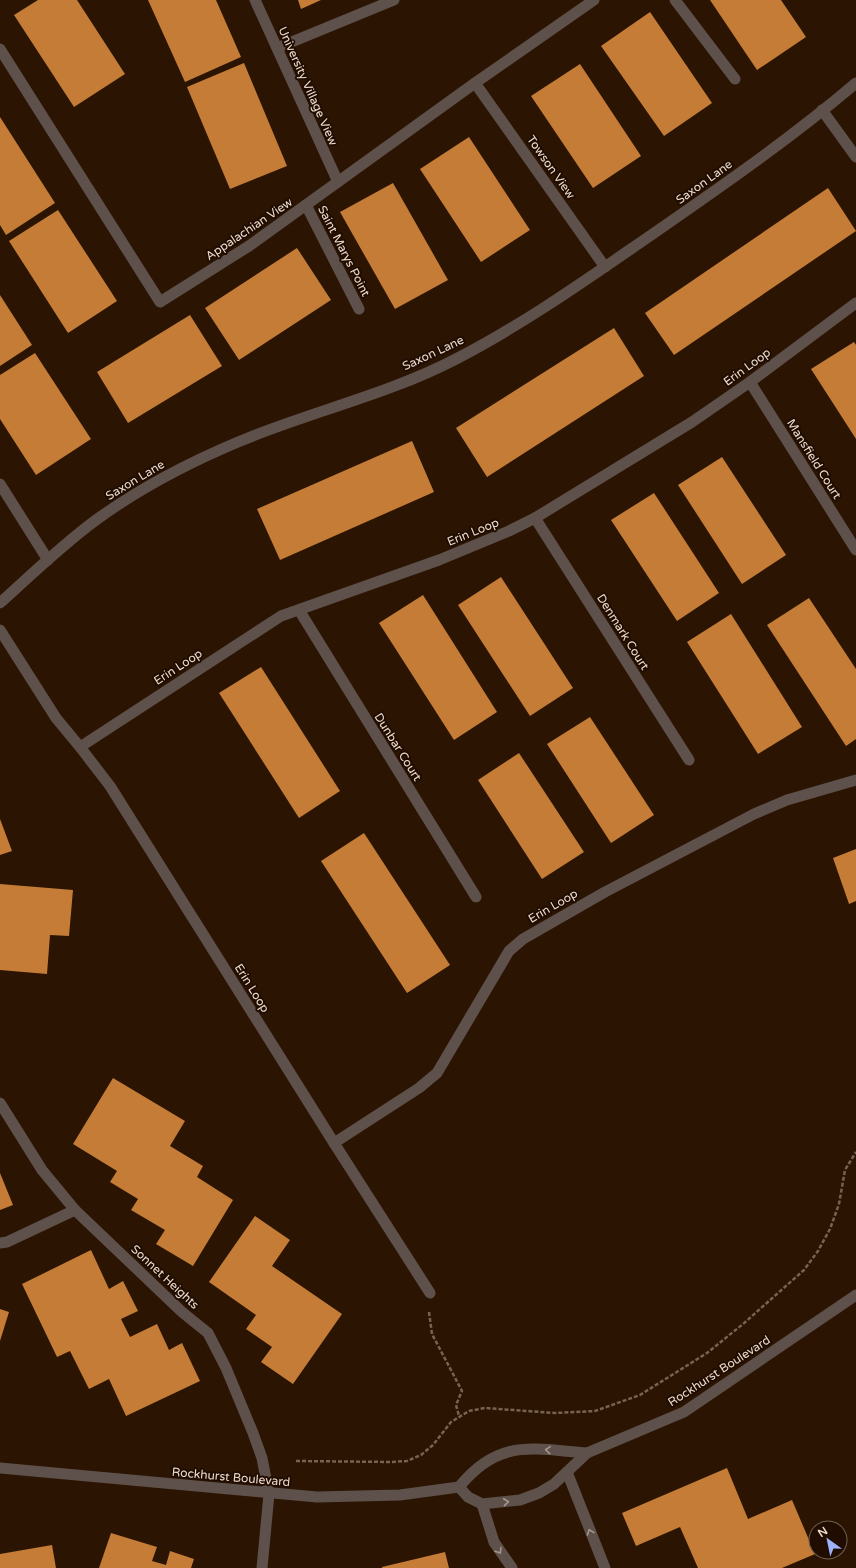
<svg xmlns="http://www.w3.org/2000/svg" width="856" height="1568" viewBox="0 0 856 1568" font-family="'Varela Round',sans-serif">
<rect width="100%" height="100%" fill="#2b1502"/>
<g fill="#c47c36">
<polygon points="38,0 77,0 125,74 74,107 14,15"/>
<polygon points="148,0 216,0 241,57 185,82"/>
<polygon points="298,0 321,0 301,9"/>
<polygon points="710,0 781,0 806,37 757,70"/>
<polygon points="650,12 712,103 664,136 601,46"/>
<polygon points="244,63 287,166 230,189 187,87"/>
<polygon points="580,64 641,156 593,188 531,96"/>
<polygon points="0,117 55,203 6,235 0,225"/>
<polygon points="469,137 530,230 481,262 420,169"/>
<polygon points="393,183 448,280 395,309 340,212"/>
<polygon points="828,188 856,231 674,355 645,313"/>
<polygon points="58,210 117,301 68,333 9,241"/>
<polygon points="297,248 331,300 239,360 205,308"/>
<polygon points="0,295 32,345 0,366"/>
<polygon points="190,315 222,366 128,423 97,372"/>
<polygon points="614,328 644,376 487,477 456,428"/>
<polygon points="854,342 856,345 856,439 811,369"/>
<polygon points="35,353 91,439 36,475 0,419 0,375"/>
<polygon points="412,441 434,492 280,560 257,509"/>
<polygon points="722,457 786,555 742,584 678,485"/>
<polygon points="654,493 719,593 677,621 611,520"/>
<polygon points="501,577 573,688 530,716 458,605"/>
<polygon points="423,595 497,712 454,740 379,623"/>
<polygon points="809,598 856,669 856,739 846,746 767,625"/>
<polygon points="731,614 802,727 758,754 687,642"/>
<polygon points="261,667 340,791 299,818 219,693"/>
<polygon points="590,717 654,815 611,843 547,744"/>
<polygon points="519,753 584,852 542,879 478,780"/>
<polygon points="0,819 12,851 0,855"/>
<polygon points="364,833 450,965 407,993 321,861"/>
<polygon points="856,849 856,901 849,904 833,858"/>
<polygon points="0,884 73,890 69,936 50,935 47,974 0,970"/>
<polygon points="113,1078 185,1121 170,1146 203,1166 197,1177 233,1200 193,1266 156,1244 165,1230 131,1210 138,1199 110,1182 117,1171 73,1144"/>
<polygon points="0,1173 13,1205 0,1210"/>
<polygon points="255,1216 290,1240 272,1266 342,1314 293,1384 261,1362 272,1347 246,1329 256,1315 209,1282"/>
<polygon points="91,1250 109,1289 123,1281 138,1311 121,1319 130,1337 157,1324 169,1350 182,1343 200,1381 126,1416 109,1379 89,1389 70,1351 57,1357 22,1284"/>
<polygon points="0,1309 9,1312 0,1341"/>
<polygon points="727,1468 748,1519 792,1500 815,1554 782,1568 698,1568 680,1527 636,1546 622,1513"/>
<polygon points="111,1533 157,1547 152,1561 166,1565 170,1551 194,1559 191,1568 99,1568"/>
<polygon points="52,1545 56,1568 0,1568 0,1554"/>
<polygon points="445,1552 449,1568 382,1568 382,1567"/>
</g>
<g fill="none" stroke-linecap="round" stroke-linejoin="round">
<g stroke="#776353" stroke-width="2.5" stroke-dasharray="4 2" stroke-linecap="butt">
<polyline points="429,1312 432,1334 462,1391 456,1405 459,1416"/>
<polyline points="296,1461 392,1462 407,1461 421,1455 433,1445 451,1422 469,1411 485,1408 555,1413 595,1411 640,1395 707,1353 743,1324 804,1270 818,1251 830,1229 839,1204 845,1170 856,1152"/>
</g>
<g stroke="#5e504b" stroke-width="11">
<polyline points="255,0 338,182"/>
<polyline points="675,0 735,79"/>
<polyline points="277,48 394,0"/>
<polyline points="0,49 160,302 249,246 475,83 594,0"/>
<polyline points="475,83 605,267"/>
<polyline points="822,110 856,157"/>
<polyline points="306,205 359,309"/>
<polyline points="856,303 750,382 692,422 535,518 509,531 439,560 281,616 80,747 110,786 334,1143 419,1088 437,1073 509,951 523,939 605,892 754,814 787,800 856,780"/>
<polyline points="750,382 856,550"/>
<polyline points="0,484 48,560"/>
<polyline points="535,518 689,760"/>
<path d="M0 603C31 575 62 545 96 520 140 488 188 463 238 442 309 412 387 395 456 359 522 325 583 282 644 240 716 190 789 140 856 83"/>
<polyline points="299,610 476,897"/>
<polyline points="0,630 56,718 80,747"/>
<polyline points="0,1103 42,1170 75,1210 182,1312 208,1333 226,1368 253,1433 262,1458 269,1494 262,1568"/>
<polyline points="334,1143 430,1293"/>
<polyline points="0,1243 7,1242 75,1210"/>
<path d="M0 1468 317 1497 400 1495 459 1487C499 1438 532 1449 587 1453"/>
<polyline points="567,1472 605,1568"/>
<polyline points="459,1487 468,1497 482,1504 520,1500 539,1493 554,1484 587,1453 684,1412 856,1295"/>
<polyline points="482,1504 494,1542 512,1568"/>
</g>
</g>
<defs><path id="oneway-chevron" d="M-2-3.5L2.5 0L-2 3.5" fill="none" stroke-width="1.6" stroke-linecap="round" stroke-linejoin="round"/></defs>
<g stroke="#a5968e">
<use href="#oneway-chevron" transform="translate(548 1450) rotate(-175)"/>
<use href="#oneway-chevron" transform="translate(506 1502) rotate(-6)"/>
<use href="#oneway-chevron" transform="translate(590 1532) rotate(-110)"/>
<use href="#oneway-chevron" transform="translate(499 1551) rotate(58)"/>
</g>
<g text-anchor="middle" stroke-width="4" stroke-linejoin="round" paint-order="stroke">
<g font-size="12" fill="#ecdcd0" stroke="#210c00">
<text transform="translate(308 86) rotate(66)" y="4">University Village View</text>
<text transform="translate(551 167) rotate(55)" y="4">Towson View</text>
<text transform="translate(704 182) rotate(-36)" y="4">Saxon Lane</text>
<text transform="translate(249 229) rotate(-34)" y="4">Appalachian View</text>
<text transform="translate(344 251) rotate(63)" y="4">Saint Marys Point</text>
<text transform="translate(433 353) rotate(-25)" y="4">Saxon Lane</text>
<text transform="translate(747 367) rotate(-36)" y="4">Erin Loop</text>
<text transform="translate(814 459) rotate(58)" y="4">Mansfield Court</text>
<text transform="translate(135 480) rotate(-31)" y="4">Saxon Lane</text>
<text transform="translate(473 532) rotate(-22)" y="4">Erin Loop</text>
<text transform="translate(623 632) rotate(58)" y="4">Denmark Court</text>
<text transform="translate(178 667) rotate(-33)" y="4">Erin Loop</text>
<text transform="translate(398 747) rotate(58)" y="4">Dunbar Court</text>
<text transform="translate(553 906) rotate(-30)" y="4">Erin Loop</text>
<text transform="translate(252 988) rotate(58)" y="4">Erin Loop</text>
<text transform="translate(165 1277) rotate(43)" y="4">Sonnet Heights</text>
<text transform="translate(719 1371) rotate(-33)" y="4">Rockhurst Boulevard</text>
<text transform="translate(231 1477) rotate(5)" y="4">Rockhurst Boulevard</text>
</g>
</g>
<g transform="translate(828 1540) rotate(327)"><circle r="19" fill="#210c00" stroke="#725f53"/>
<path d="M0-3L7 15L0 10L-7 15Z" fill="#9eb3fd"/>
<text y="-6" font-size="11" font-weight="bold" text-anchor="middle" fill="#ecdcd0">N</text>
</g>
</svg>
